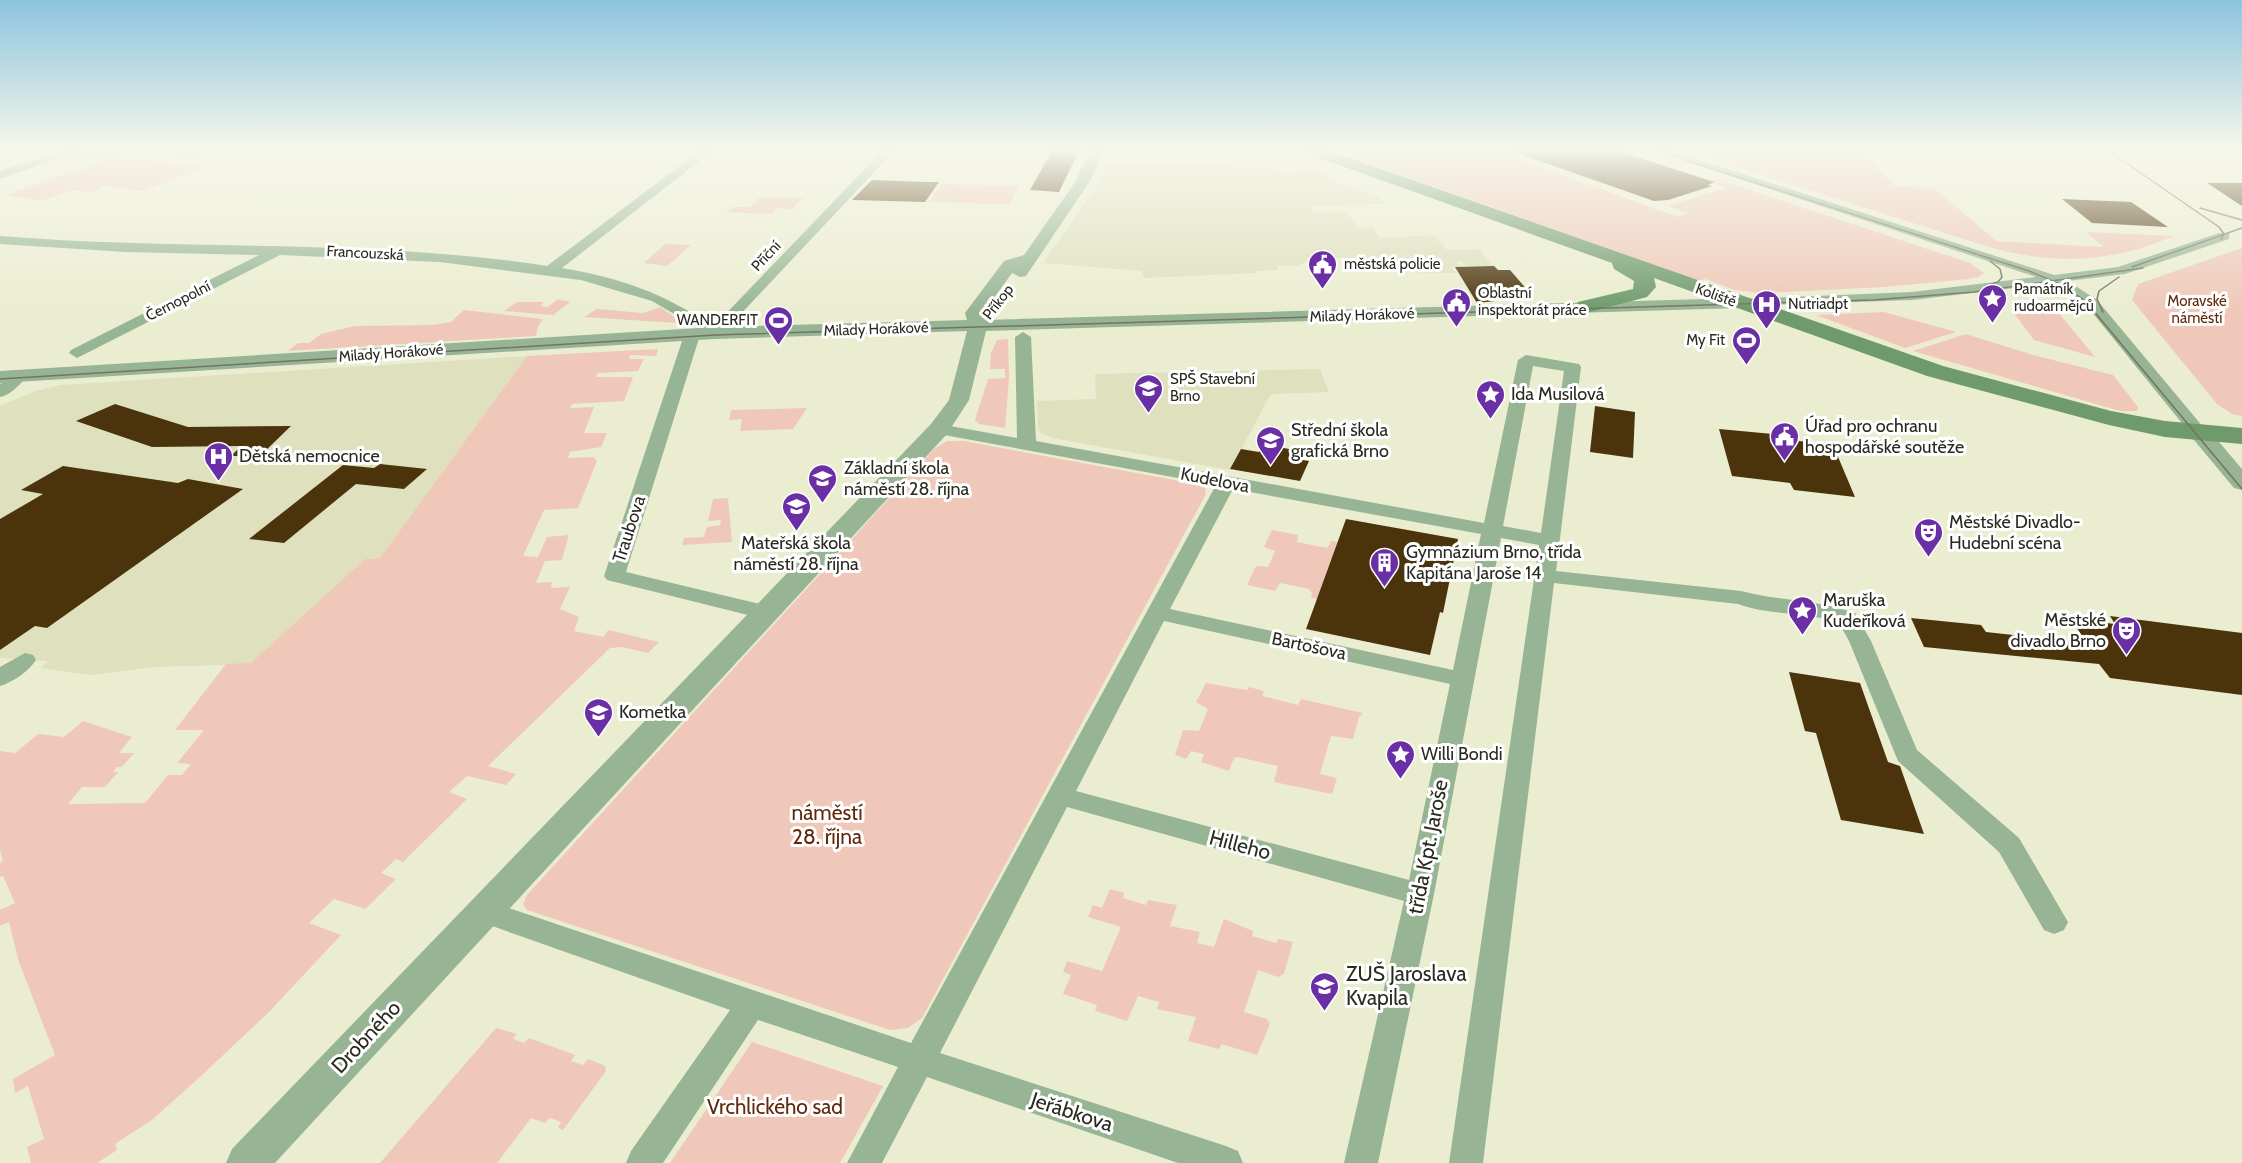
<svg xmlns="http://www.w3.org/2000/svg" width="2242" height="1163" viewBox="0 0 2242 1163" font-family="Cabin,sans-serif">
<rect width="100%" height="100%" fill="#ebedd1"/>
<g fill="#dee0be">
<polygon points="1106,163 1256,166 1280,172 1299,172 1296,169 1322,171 1327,173 1325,176 1330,180 1381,197 1378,198 1380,202 1399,203 1310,206 1313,213 1347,212 1358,228 1372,227 1380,238 1434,235 1447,250 1479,249 1492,266 1468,266 1461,261 1457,262 1460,266 1451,267 1456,273 1393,272 1382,258 1307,258 1307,261 1297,266 1277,266 1278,270 1256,271 1256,273 1144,278 1142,271 1043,263 1098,184"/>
<polygon points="527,356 380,558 365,559 251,664 154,667 90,675 40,668 49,661 0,658 0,406 35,391 61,385"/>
<polygon points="1320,369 1329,392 1271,394 1230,470 1052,438 1041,433 1038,427 1037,401 1096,399 1095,374"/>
</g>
<g fill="#efc8b9">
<polygon points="88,149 125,149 108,155 206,167 143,191 104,186 91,192 71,190 42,201 5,195 99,162 58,159"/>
<polygon points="168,149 216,151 191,161 149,156"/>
<polygon points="1328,149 1490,149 1678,217 1688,213 1668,206 1726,188 1709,181 1717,179 1970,263 1984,273 1978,277 1968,279 1884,287 1761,293 1734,290 1706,279 1700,281"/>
<path d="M1688 149H1862L1894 186 1934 188 1996 241 2104 247 2086 232 2174 236C2112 262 2058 266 1989 247L1684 150Z"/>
<polygon points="941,184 1019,186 1009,204 929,202"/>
<polygon points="760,197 803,198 792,209 777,208 772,214 727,212 733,207 750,207"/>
<polygon points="665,244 691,245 667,266 644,263"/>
<polygon points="2242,248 2242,416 2232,414 2217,404 2132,300 2138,284"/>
<polygon points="558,299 570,302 553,315 504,311 517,302 544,302 540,306 548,307"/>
<polygon points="2053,306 2095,357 2034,340 2013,312"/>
<polygon points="660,307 679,320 677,323 584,317 597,309 643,313"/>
<polygon points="464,310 543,319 538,326 536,336 288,351 298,343 309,343 321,334 355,326 432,325 451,322"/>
<polygon points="1884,312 1956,332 1905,348 1816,315"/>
<polygon points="1966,334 2033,355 2113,375 2138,407 2137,411 2120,411 1913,351"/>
<polygon points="1008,339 1009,379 1005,428 979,424 975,420 988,379 1005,378 1005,369 990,369 991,353 997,340"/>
<polygon points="658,349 656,356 630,355 629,359 644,359 638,371 598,373 596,377 633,377 624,401 572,404 570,408 594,407 584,433 607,433 601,447 570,452 568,458 594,457 597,461 578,508 544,510 523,556 538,557 547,537 569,535 562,560 545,561 536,583 552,582 551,588 570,587 560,609 579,617 574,631 604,637 608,630 659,642 648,653 622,647 610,648 488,766 516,774 506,785 467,776 449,792 467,799 403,862 396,859 381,873 396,879 365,909 334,899 309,923 341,935 268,1013 200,1077 153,1119 115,1144 117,1150 97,1163 31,1163 27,1147 44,1139 28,1086 15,1093 13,1079 55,1055 19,962 9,922 0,926 0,910 15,903 3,876 0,877 0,863 3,861 0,850 0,751 15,753 38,734 64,737 83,721 132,737 119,753 134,753 122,767 117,767 113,772 118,772 105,787 82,787 68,804 145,803 168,775 182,775 191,764 177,763 204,730 175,730 226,664 251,663 365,559 380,558 527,356"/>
<polygon points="807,408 793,429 740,431 742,419 729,420 731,410"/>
<polygon points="947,441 964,441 1196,484 1205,488 1206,494 922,1018 908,1028 890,1030 527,910 523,904 527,895 934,449"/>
<polygon points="728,498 732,542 682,545 684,538 704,537 707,527 720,525 721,520 708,521 713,499"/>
<polygon points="1272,530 1298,535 1297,542 1327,548 1331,541 1338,542 1317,599 1311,598 1312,593 1309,589 1280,583 1275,591 1247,585 1256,566 1268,567 1275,551 1264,547"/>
<polygon points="1206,683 1247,690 1249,687 1264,691 1262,696 1298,705 1301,699 1363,713 1359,717 1353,739 1331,736 1320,774 1337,778 1332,794 1274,782 1278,766 1238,757 1234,758 1229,771 1201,762 1204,754 1191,751 1186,759 1175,755 1183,730 1199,731 1208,709 1196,702"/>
<polygon points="1110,889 1124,893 1123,898 1146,905 1148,900 1177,905 1170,926 1200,932 1197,943 1214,947 1224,919 1253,931 1252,936 1276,943 1278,939 1293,942 1284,974 1278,977 1258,970 1244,1012 1267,1019 1270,1024 1257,1055 1222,1044 1219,1049 1188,1041 1196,1017 1157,1009 1159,1002 1138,996 1127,1021 1095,1011 1097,1005 1063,994 1071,975 1063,972 1067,961 1102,971 1121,927 1088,917 1093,905 1102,908"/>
<polygon points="496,1028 517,1034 513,1039 524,1043 529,1038 575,1055 571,1061 583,1065 588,1059 605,1066 606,1071 563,1130 558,1128 561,1122 550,1118 545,1123 531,1118 497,1163 380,1163"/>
<polygon points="752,1042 883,1086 840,1163 670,1163"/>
</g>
<g fill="#4b340c">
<polygon points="1053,149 1080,149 1059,192 1030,190"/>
<polygon points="1514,149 1612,149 1714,182 1708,185 1712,186 1668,200 1654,201 1514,152"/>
<polygon points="872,180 927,182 939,182 925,202 852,200"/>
<polygon points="2207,183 2242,183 2242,206"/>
<polygon points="2062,199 2131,202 2168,227 2092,223"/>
<polygon points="1494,266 1498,270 1510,270 1530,293 1499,295 1495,301 1477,303 1455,267"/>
<polygon points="115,404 188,427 291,426 260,456 231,456 241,446 152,447 76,421"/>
<polygon points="1595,406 1635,412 1633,458 1590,452"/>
<polygon points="1719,429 1773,434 1774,438 1833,445 1855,497 1794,490 1790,483 1732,476"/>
<polygon points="1263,444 1294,450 1290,458 1309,461 1300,481 1230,469 1241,449 1259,452"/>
<polygon points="380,464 427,469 404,489 356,484 284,543 249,539 343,465 374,468"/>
<polygon points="63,466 178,483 188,479 243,489 47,628 35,626 0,650 0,519 43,494 21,490"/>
<polygon points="1346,519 1458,539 1443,613 1440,612 1430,655 1306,629"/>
<polygon points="2110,616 2242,633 2242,695 2110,678 2099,664 1924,647 1911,618 1981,625 1986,632 2079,642 2073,632 2080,633 2072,619 2115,624"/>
<polygon points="1789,672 1860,683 1888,762 1900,766 1924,834 1841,820 1816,733 1805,731"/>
</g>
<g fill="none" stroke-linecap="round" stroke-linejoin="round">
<g fill="#97b595" fill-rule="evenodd">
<polygon points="67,149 84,149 0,179 0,171"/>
<path d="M702 149H715L562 268C625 279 659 292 714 326L884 149H896L720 336 715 338 652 301 581 280 440 262 280 255 77 358 69 353 71 350 259 255 126 252 0 244V236C182 251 366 238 547 266Z"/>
<polygon points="1649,149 1666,149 2054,275 2118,267 2219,233 2229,233 2229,239 2125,274 2068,281 2097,300 2209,434 2206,438 2194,438 2087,306 2070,293 2050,284 1912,300 1734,306 1732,303 1739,299 1912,292 2036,277"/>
<polygon points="692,330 700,335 626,572 772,607 775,612 772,617 764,619 607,580 604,576 684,335"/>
<path d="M1023 332 1031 337 1036 441 1484 523 1518 360 1526 355 1579 364 1581 367 1556 571 1741 591C1779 601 1818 600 1855 613L1871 641 1917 750 2019 838 2068 922 2064 930 2054 934 2044 930 1999 852 1898 761 1849 641 1839 623C1806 611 1770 616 1738 604L1554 583 1483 1163H1449L1539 545 1501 538 1434 894 1378 1163H1344L1404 901 1067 807 940 1053 1226 1146 1238 1151 1243 1163H1178L927 1077 882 1163H847L898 1067 758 1020 663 1163H626L631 1151 730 1010 475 920 471 912 475 904 485 900 911 1043 1216 485 933 433 930 429 939 424 1017 438 1015 337ZM1533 366 1564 371 1541 533 1503 526ZM1233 489 1481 534 1453 670 1170 609ZM1164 621 1450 684 1409 880 1076 791Z"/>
<path d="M18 372 24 374 26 377C20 385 10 395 0 397V384Z"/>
<path d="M25 653 33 655 36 660C29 671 13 682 0 686V667Z"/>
</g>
<g fill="#97b595" fill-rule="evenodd">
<polygon points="1090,149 1104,149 1090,181 1026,276 1020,277 1012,273 983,313 985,320 1739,298 1748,303 1739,308 986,331 969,400 947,434 275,1163 226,1163 232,1149 931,424 949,400 967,331 715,339 0,383 0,371 715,327 967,320 965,313 1004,261 1024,255 1076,181"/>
<polygon points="2200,428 2208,429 2242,469 2242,490 2234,488 2189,434 2192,429"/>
</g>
<polygon fill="#6e9a6c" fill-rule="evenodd" points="1301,149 1324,149 1943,366 2111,411 2165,421 2242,428 2242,444 2165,437 2109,425 1927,376 1654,278 1656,287 1647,297 1586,313 1578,312 1575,307 1578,302 1633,289 1634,281 1614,269 1612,263 1303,152"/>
<g stroke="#737463" stroke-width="1.5">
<polyline points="1651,149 2029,271 2067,287 2087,303 2242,489"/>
<polyline points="2106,149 2219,227 2224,234 2221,239"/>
<polyline points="2200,208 2242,220"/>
<polyline points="2132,267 2242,228"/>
<polyline points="1985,286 1998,282 2002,277 2000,269 1990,261"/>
<polyline points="2103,312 2097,299 2099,291 2119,277"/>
<polyline points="0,379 715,335 1873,300 1974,292 2143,268"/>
</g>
</g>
<linearGradient id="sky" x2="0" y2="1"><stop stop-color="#8cc4de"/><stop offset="0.48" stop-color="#f6f7ea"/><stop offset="1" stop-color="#f6f7ea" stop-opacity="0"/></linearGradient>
<rect width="2242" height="312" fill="url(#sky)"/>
<defs>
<symbol id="civic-pin" viewBox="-11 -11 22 30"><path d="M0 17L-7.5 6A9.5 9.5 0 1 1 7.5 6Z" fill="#6b2fa5" stroke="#fff"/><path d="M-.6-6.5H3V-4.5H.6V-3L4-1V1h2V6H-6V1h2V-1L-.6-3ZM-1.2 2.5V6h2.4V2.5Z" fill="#fff"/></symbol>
<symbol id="sight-pin" viewBox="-11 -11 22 30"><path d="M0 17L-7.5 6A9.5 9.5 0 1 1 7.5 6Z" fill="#6b2fa5" stroke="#fff"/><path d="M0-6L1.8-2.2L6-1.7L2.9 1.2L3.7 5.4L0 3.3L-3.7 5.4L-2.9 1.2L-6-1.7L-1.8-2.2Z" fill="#fff"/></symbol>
<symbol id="hospital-pin" viewBox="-11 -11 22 30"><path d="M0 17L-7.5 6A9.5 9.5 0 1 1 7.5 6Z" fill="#6b2fa5" stroke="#fff"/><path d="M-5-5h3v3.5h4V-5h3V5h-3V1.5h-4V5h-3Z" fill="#fff"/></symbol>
<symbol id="stadium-pin" viewBox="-11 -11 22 30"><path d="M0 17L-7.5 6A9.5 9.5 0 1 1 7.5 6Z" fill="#6b2fa5" stroke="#fff"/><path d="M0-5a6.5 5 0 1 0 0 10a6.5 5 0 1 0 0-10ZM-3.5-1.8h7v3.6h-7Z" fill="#fff"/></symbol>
<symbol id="university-pin" viewBox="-11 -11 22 30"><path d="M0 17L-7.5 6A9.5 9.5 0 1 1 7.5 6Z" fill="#6b2fa5" stroke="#fff"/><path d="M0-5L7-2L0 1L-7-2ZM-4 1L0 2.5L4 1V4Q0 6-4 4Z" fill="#fff"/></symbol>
<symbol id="school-pin" viewBox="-11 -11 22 30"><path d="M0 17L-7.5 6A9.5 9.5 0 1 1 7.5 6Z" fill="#6b2fa5" stroke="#fff"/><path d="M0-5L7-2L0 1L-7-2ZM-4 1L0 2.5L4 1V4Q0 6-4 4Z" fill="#fff"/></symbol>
<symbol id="theatre-pin" viewBox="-11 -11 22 30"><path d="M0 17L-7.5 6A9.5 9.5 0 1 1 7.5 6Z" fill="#6b2fa5" stroke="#fff"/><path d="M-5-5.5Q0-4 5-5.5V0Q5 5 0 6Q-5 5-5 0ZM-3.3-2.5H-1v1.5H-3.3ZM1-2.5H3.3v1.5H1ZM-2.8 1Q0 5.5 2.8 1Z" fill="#fff"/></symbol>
<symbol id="building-pin" viewBox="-11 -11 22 30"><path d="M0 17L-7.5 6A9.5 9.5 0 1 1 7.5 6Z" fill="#6b2fa5" stroke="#fff"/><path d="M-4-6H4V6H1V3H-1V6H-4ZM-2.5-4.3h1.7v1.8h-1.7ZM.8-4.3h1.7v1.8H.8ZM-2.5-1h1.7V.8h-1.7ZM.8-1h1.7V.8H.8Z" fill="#fff"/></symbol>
</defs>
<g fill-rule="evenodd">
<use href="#civic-pin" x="1306" y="248" width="33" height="45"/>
<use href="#sight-pin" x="1976" y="282" width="33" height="45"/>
<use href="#civic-pin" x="1440" y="286" width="33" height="45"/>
<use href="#hospital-pin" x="1750" y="288" width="33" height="45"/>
<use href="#stadium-pin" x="762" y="304" width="33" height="45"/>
<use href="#stadium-pin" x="1730" y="324" width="33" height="45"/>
<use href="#university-pin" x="1132" y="372" width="33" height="45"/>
<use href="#sight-pin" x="1474" y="378" width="33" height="45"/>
<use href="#civic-pin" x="1768" y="420" width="33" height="45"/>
<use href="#school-pin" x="1254" y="424" width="33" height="45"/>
<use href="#hospital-pin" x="202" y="440" width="33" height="45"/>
<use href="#school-pin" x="806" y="462" width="33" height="45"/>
<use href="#school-pin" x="780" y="490" width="33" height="45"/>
<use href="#theatre-pin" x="1912" y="516" width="33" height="45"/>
<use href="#building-pin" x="1368" y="546" width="33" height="45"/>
<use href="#sight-pin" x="1786" y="594" width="33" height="45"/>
<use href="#theatre-pin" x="2110" y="614" width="33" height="45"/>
<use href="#school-pin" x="582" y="696" width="33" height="45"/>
<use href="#sight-pin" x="1384" y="738" width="33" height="45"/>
<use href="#school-pin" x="1308" y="970" width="33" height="45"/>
</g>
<g text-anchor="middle" stroke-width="6" stroke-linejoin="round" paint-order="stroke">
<g font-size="15" fill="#2a2a20" stroke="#fff">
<text transform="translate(365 253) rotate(3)" y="5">Francouzská</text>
<text transform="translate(766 256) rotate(-47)" y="5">Příční</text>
<text transform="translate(1716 295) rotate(20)" y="5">Koliště</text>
<text transform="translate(178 301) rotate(-27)" y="5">Černopolní</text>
<text transform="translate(998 302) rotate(-52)" y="5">Příkop</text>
<text transform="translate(1362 315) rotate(-2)" y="5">Milady Horákové</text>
<text transform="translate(876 329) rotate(-2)" y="5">Milady Horákové</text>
<text transform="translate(391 353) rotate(-4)" y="5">Milady Horákové</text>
</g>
<g font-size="15" fill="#2a2a20" stroke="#fff" text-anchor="start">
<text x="1344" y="269">městská policie</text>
<text x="2014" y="294">Památník<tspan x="2014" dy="17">rudoarmějců</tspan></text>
<text x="1478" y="298">Oblastní<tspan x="1478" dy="17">inspektorát práce</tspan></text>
<text x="1788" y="309">Nutriadpt</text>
<text x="758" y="325" text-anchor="end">WANDERFIT</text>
<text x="1725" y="345" text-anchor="end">My Fit</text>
<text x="1170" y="384">SPŠ Stavební<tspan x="1170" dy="17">Brno</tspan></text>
</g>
<g font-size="15" fill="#62280c" stroke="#fff">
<text x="2197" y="306">Moravské<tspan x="2197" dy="17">náměstí</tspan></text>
</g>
<g font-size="18" fill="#2a2a20" stroke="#fff" text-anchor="start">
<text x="1511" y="400">Ida Musilová</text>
<text x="1805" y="432">Úřad pro ochranu<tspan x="1805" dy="21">hospodářské soutěže</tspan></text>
<text x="1291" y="436">Střední škola<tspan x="1291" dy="21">grafická Brno</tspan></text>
<text x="239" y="462">Dětská nemocnice</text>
<text x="844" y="474">Základní škola<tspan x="844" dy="21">náměstí 28. října</tspan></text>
<text x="1949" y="528">Městské Divadlo-<tspan x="1949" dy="21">Hudební scéna</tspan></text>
<text x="796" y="549" text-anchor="middle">Mateřská škola<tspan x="796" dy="21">náměstí 28. října</tspan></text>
<text x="1406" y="558">Gymnázium Brno, třída<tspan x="1406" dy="21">Kapitána Jaroše 14</tspan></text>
<text x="1823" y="606">Maruška<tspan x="1823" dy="21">Kudeříková</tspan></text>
<text x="2106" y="626" text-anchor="end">Městské<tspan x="2106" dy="21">divadlo Brno</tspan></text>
<text x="619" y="718">Kometka</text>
<text x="1421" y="760">Willi Bondi</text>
</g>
<g font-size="18" fill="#2a2a20" stroke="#fff">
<text transform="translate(1215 480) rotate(11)" y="6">Kudelova</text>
<text transform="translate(629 529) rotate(-72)" y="6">Traubova</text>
<text transform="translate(1309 646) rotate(12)" y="6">Bartošova</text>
</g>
<g font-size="21" fill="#62280c" stroke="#fff">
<text x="827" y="820">náměstí<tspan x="827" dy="24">28. října</tspan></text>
<text x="775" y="1114">Vrchlického sad</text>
</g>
<g font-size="21" fill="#2a2a20" stroke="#fff">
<text transform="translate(1240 845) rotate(15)" y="7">Hilleho</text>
<text transform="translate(1428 847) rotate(-79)" y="7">třída Kpt. Jaroše</text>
<text transform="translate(366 1037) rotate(-47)" y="7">Drobného</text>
<text transform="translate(1072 1112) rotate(18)" y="7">Jeřábkova</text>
</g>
<g font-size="21" fill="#2a2a20" stroke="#fff" text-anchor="start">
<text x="1346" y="981">ZUŠ Jaroslava<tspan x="1346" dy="24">Kvapila</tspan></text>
</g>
</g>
</svg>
